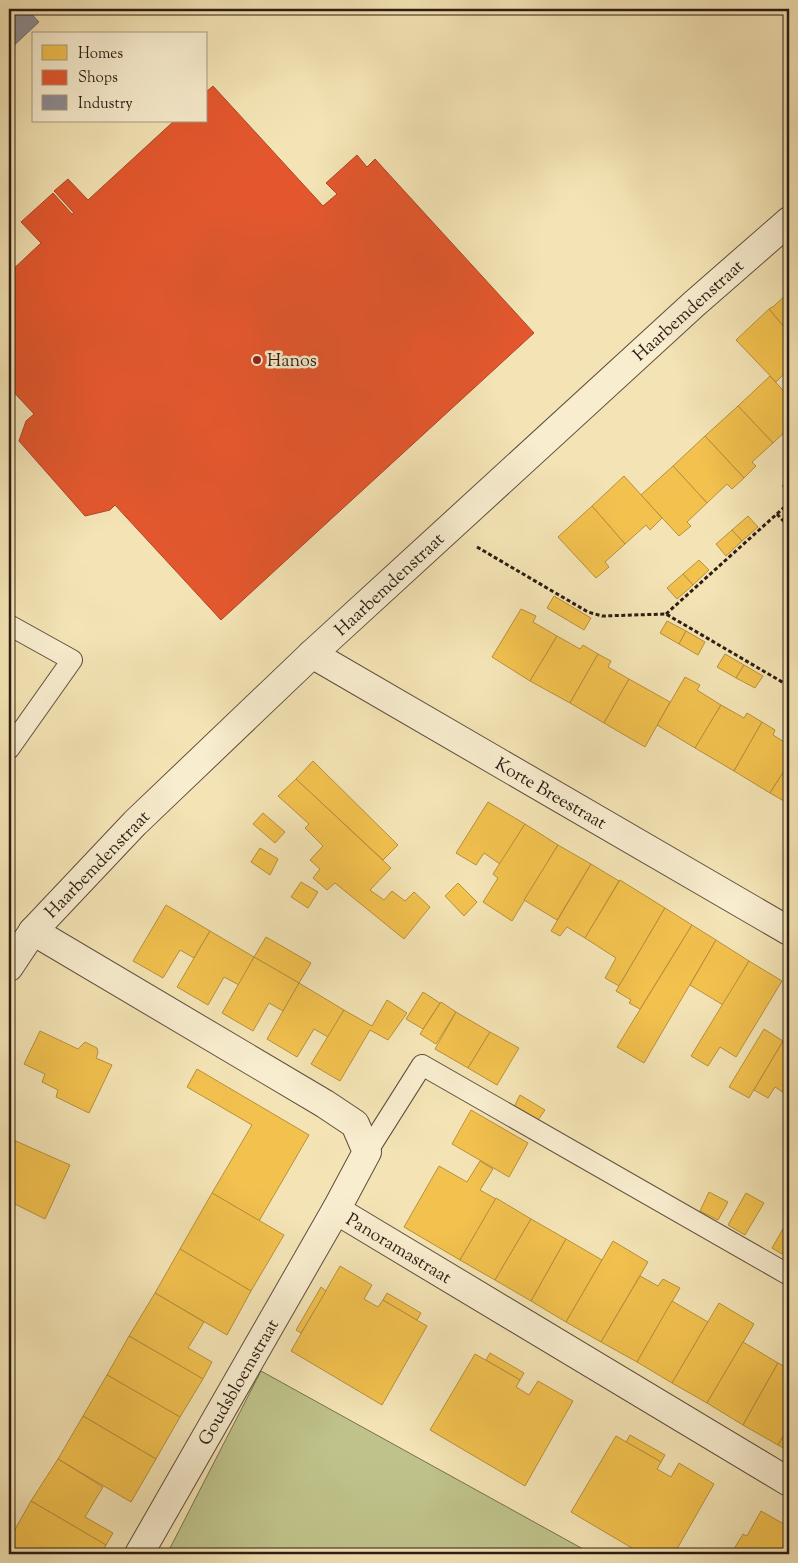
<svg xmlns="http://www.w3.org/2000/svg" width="798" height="1563" viewBox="0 0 798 1563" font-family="'Sorts Mill Goudy',serif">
<rect width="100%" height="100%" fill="#f4e4b5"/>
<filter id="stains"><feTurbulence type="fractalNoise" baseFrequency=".004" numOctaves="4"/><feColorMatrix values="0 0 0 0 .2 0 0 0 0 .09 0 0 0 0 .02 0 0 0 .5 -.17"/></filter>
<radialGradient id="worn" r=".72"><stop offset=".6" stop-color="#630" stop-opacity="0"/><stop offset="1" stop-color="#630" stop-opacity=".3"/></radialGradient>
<polygon fill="#bfc38b" stroke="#76704f" points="261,1371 592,1554 167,1554"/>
<g fill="#f2c14e" stroke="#b7903c">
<polygon points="789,292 789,333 769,309 774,306"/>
<polygon points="769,309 789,333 789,360 783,366 787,371 776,382 736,340"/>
<polygon points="770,376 789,397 789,428 773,443 738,406"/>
<polygon points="738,406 773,443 752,462 756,466 744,478 705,436"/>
<polygon points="705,436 744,478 732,489 727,484 707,503 673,466"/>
<polygon points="673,466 707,503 687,522 691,526 679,536 641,495"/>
<polygon points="624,476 662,518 650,530 646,525 625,544 592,506"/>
<polygon points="789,479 789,495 782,486"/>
<polygon points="592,506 625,544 605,562 609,567 596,578 558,537"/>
<polygon points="748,516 758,527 742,541 732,530"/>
<polygon points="732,530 742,541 726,556 716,544"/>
<polygon points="699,560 709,570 693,585 683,574"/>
<polygon points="683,574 693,585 677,599 667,588"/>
<polygon points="554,596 591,618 584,630 547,608"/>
<polygon points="521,609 536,616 533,622 557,636 530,681 492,657"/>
<polygon points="667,621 686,631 679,644 660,633"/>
<polygon points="686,631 705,642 698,655 679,644"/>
<polygon points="557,636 580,649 583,645 598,654 570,703 530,681"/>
<polygon points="598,654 611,661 608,667 629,679 604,723 570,703"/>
<polygon points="725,654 744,665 736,678 717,667"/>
<polygon points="744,665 763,676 755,688 736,678"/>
<polygon points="685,677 700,685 697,690 721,705 695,748 657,725"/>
<polygon points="629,679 670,702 645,747 604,723"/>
<polygon points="721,705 744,718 747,713 762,722 734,771 695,748"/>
<polygon points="762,722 775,730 773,735 789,745 789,763 770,793 734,771"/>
<polygon points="313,761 398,845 383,860 296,779"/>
<polygon points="789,763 789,804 770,793"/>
<polygon points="296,779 391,868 370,890 384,900 392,891 405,901 414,892 430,907 404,939 335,883 327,890 313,878 320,869 310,860 323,846 305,828 309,824 278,796"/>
<polygon points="488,802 525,824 500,864 484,853 476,865 456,853"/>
<polygon points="263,813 285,832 275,843 253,824"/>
<polygon points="525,824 558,845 512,921 483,902 498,878 493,874"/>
<polygon points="558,845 591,864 557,920 524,900"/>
<polygon points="260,848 278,859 270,875 251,862"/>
<polygon points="591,864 619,881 585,938 567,927 560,936 551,931"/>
<polygon points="620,880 665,908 619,986 605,978 616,958 585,938"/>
<polygon points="301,882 318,892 308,908 291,897"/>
<polygon points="458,883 477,902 464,916 445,896"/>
<polygon points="166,905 210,931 194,958 180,950 163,978 133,961"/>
<polygon points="665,908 692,925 640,1009 629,1003 631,1000 616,991"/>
<polygon points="692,925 716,940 644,1063 617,1047"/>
<polygon points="210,931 254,957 239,985 224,977 208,1005 177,987"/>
<polygon points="266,937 311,963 299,983 254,957"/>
<polygon points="716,940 749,961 723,1005 690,985"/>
<polygon points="254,957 299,983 283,1011 269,1003 253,1031 222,1013"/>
<polygon points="749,961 782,981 736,1057 720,1047 708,1066 691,1056"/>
<polygon points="299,983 344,1010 328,1037 314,1029 297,1057 267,1039"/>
<polygon points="423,992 440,1003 423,1029 406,1019"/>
<polygon points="387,1000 407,1013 388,1040 370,1030 340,1081 311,1064 344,1010 372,1026"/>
<polygon points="441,1002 456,1012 436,1044 420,1034"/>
<polygon points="456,1012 490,1032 468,1068 435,1049"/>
<polygon points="764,1029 783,1041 749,1098 729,1087"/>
<polygon points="40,1031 78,1049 85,1042 97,1048 98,1053 96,1058 112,1065 89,1113 56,1097 58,1090 42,1082 45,1074 24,1064"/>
<polygon points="789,1031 789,1096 775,1087 768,1098 754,1090"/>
<polygon points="490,1032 519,1048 497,1085 468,1068"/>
<polygon points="197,1069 309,1135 259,1221 212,1193 252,1125 187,1087"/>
<polygon points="520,1095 545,1110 536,1123 513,1109"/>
<polygon points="471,1110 528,1143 509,1177 452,1144"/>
<polygon points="9,1138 70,1165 45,1219 9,1201"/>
<polygon points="480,1161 493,1169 480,1190 496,1199 460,1260 404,1227 439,1166 467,1182"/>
<polygon points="709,1192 728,1202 718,1220 700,1211"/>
<polygon points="212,1193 284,1235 251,1291 180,1249"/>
<polygon points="746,1193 764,1203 745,1235 728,1225"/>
<polygon points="496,1198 531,1219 495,1280 460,1260"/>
<polygon points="531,1219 566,1239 531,1301 495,1280"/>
<polygon points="784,1227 789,1229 789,1258 772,1248"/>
<polygon points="566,1239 602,1260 566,1322 531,1301"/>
<polygon points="613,1241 648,1262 601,1342 566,1322"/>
<polygon points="180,1249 251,1291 227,1335 155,1293"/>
<polygon points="340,1266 372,1285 364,1299 378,1307 383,1300 427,1326 382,1405 291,1351"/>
<polygon points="640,1276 658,1286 663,1279 680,1288 637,1362 601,1342"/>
<polygon points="321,1287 326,1291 301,1333 296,1330"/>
<polygon points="155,1293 204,1322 188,1348 212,1362 203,1379 129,1336"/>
<polygon points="387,1293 421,1313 417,1320 383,1300"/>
<polygon points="672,1301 708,1322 672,1383 637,1362"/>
<polygon points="719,1303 754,1324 707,1403 672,1383"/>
<polygon points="129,1336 203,1379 180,1417 107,1375"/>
<polygon points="743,1342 778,1363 743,1425 707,1403"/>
<polygon points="490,1353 524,1373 520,1380 486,1360"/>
<polygon points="475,1354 520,1380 516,1387 529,1395 538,1381 573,1401 525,1486 430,1430"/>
<polygon points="778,1363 789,1369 789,1426 778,1445 743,1425"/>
<polygon points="107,1375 180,1417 156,1459 83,1416"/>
<polygon points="83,1416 156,1459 131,1502 58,1459"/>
<polygon points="789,1426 789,1451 778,1445"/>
<polygon points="630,1435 665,1455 661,1462 626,1442"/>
<polygon points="616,1436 661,1462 657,1469 671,1477 679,1463 714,1484 674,1554 642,1554 571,1512"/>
<polygon points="58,1459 103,1487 85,1517 113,1533 106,1545 31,1501"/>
<polygon points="31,1501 106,1545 101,1554 19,1554 9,1548 9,1540"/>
<polygon points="761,1511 789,1527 789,1554 731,1554 743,1534 747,1536"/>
</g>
<polygon fill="#e4572e" stroke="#ad4526" points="213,86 323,206 337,194 326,183 357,155 367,167 375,159 534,333 221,620 115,505 110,510 85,516 19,441 26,421 34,414 9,387 9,273 41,243 21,222 53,193 72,214 74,213 54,191 68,179 88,200 174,121 206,121 206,92"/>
<polygon fill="#8d8d92" stroke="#706b6c" points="9,9 27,9 39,22 9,50"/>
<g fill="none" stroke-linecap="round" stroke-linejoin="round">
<defs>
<g id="service">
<polyline points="9,625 72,660 9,749"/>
<polyline points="367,1152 422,1065 789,1275"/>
</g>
<g id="minor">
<polyline points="312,654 789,931"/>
<polyline points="33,931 325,1104 355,1124 367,1152 336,1210 789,1482"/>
<polyline points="9,967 33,931 135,823 312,654 694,304 789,221"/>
<polyline points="139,1554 336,1210"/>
</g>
</defs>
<use href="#service" stroke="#5f4e3c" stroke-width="22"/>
<use href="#minor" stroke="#5f4e3c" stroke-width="30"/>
<g stroke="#2d1c13" stroke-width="3" stroke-dasharray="4 2.5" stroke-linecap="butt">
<polyline points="777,514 789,527"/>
<polyline points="477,547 588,612 602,616 666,614 789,686"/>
<polyline points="666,614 789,503"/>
</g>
<use href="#service" stroke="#f8edcf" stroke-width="20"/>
<use href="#minor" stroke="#f8edcf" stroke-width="28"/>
</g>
<circle fill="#8f2418" stroke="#f8edcf" stroke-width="2" cx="257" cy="360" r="5"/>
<g text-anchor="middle" stroke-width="5" stroke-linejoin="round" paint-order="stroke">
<g font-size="18" fill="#2d1c13" stroke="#f8edcf">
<text transform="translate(688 310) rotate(-42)" y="6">Haarbemdenstraat</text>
<text transform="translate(389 584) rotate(-43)" y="6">Haarbemdenstraat</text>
<text transform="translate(551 793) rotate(30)" y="6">Korte Breestraat</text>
<text transform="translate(97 864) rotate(-46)" y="6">Haarbemdenstraat</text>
<text transform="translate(399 1248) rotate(31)" y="6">Panoramastraat</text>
<text transform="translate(238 1382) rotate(-60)" y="6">Goudsbloemstraat</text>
</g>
<g font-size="18" fill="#2d1c13" stroke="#f8edcf" text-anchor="start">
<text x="267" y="366">Hanos</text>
</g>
</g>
<rect width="798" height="1563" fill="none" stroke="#f4e4b5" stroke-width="30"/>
<rect x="10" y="10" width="778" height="1543" fill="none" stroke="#2d1c13" stroke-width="2.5"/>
<rect x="15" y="15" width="768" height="1533" fill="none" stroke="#2d1c13"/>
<rect x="32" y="32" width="175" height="90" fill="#f8edcf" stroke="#a79984"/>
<rect x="42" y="45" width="25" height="15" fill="#f2c14e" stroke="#a79984"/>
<text x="78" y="58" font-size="15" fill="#2d1c13">Homes</text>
<rect x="42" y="70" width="25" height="15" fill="#e4572e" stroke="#a79984"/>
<text x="78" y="82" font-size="15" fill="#2d1c13">Shops</text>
<rect x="42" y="95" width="25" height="15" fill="#8d8d92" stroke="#a79984"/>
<text x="78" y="108" font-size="15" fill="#2d1c13">Industry</text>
<rect width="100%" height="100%" filter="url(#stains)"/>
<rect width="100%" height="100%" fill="url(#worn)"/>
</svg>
